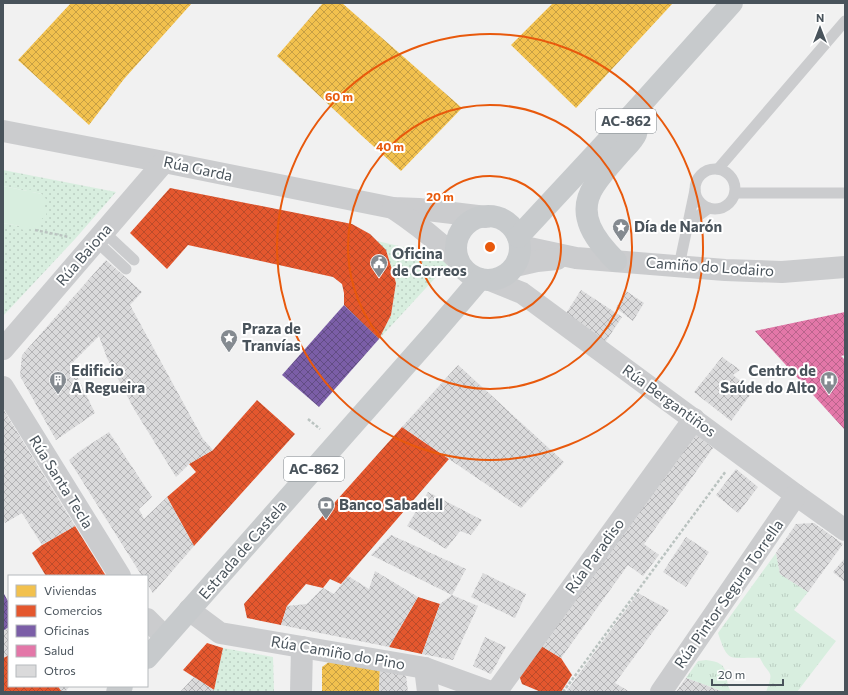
<svg xmlns="http://www.w3.org/2000/svg" width="848" height="695" viewBox="0 0 848 695" font-family="Commissioner,sans-serif">
<defs>
<pattern id="grass-dots" width="8" height="8" patternUnits="userSpaceOnUse"><rect width="8" height="8" fill="#d8eedf"/><path d="M2 2h.1M6 6h.1" fill="none" stroke="#bbcec2" stroke-width="1.8" stroke-linecap="round"/></pattern>
<pattern id="park-tufts" width="24" height="20" patternUnits="userSpaceOnUse"><rect width="24" height="20" fill="#d8eedf"/><path d="M3 7l-1-3M5 7V3M7 7l1-3M15 17l-1-3M17 17v-4M19 17l1-3" fill="none" stroke="#bbcec2"/></pattern>
<pattern id="homes-cross-hatch" width="8" height="8" patternUnits="userSpaceOnUse"><rect width="8" height="8" fill="#f2c14e"/><path d="M0 0l8 8M0 8l8-8" fill="none" stroke="#c69f44"/></pattern>
<pattern id="shops-cross-hatch" width="8" height="8" patternUnits="userSpaceOnUse"><rect width="8" height="8" fill="#e4572e"/><path d="M0 0l8 8M0 8l8-8" fill="none" stroke="#bb4b2a"/></pattern>
<pattern id="offices-cross-hatch" width="8" height="8" patternUnits="userSpaceOnUse"><rect width="8" height="8" fill="#7b5ea7"/><path d="M0 0l8 8M0 8l8-8" fill="none" stroke="#624d84"/></pattern>
<pattern id="health-cross-hatch" width="8" height="8" patternUnits="userSpaceOnUse"><rect width="8" height="8" fill="#e377a8"/><path d="M0 0l8 8M0 8l8-8" fill="none" stroke="#ba648c"/></pattern>
<pattern id="building-cross-hatch" width="8" height="8" patternUnits="userSpaceOnUse"><rect width="8" height="8" fill="#dadadb"/><path d="M0 0l8 8M0 8l8-8" fill="none" stroke="#b3b3b5"/></pattern>
</defs>
<rect width="100%" height="100%" fill="#f1f1f1"/>
<g fill="url(#grass-dots)">
<polygon points="3,170 116,192 75,239 3,316 3,223 20,226 20,229 25,228 42,218 45,218 47,207 44,207 42,194 3,186"/>
<polygon points="377,241 442,256 448,264 379,339 391,315 396,283 386,251"/>
<polygon points="223,648 273,657 274,692 213,692"/>
</g>
<g fill="url(#park-tufts)">
<path d="M776 553 780 574 808 592 794 610 836 641 797 692H766C775 668 769 677 760 658 730 656 729 666 718 633Z"/>
<path d="M706 660C733 663 722 675 731 692H725L686 678 698 661Z"/>
</g>
<polygon fill="#d8eedf" points="3,186 27,191 27,189 32,190 32,192 42,194 46,199 44,207 48,207 45,219 42,218 41,226 35,230 25,228 24,230 20,229 20,226 3,223"/>
<g fill="url(#homes-cross-hatch)">
<polygon points="71,3 192,3 124,79 89,125 18,60"/>
<polygon points="323,3 342,3 462,108 401,171 361,135 277,56"/>
<polygon points="553,3 673,3 576,108 511,45"/>
<polygon points="333,659 380,667 379,692 322,692 322,667"/>
</g>
<g fill="url(#shops-cross-hatch)">
<polygon points="170,188 352,224 370,234 386,250 396,283 391,315 379,339 344,305 344,293 342,284 333,277 188,245 167,269 130,233"/>
<polygon points="257,400 295,434 194,546 167,497 196,472 189,464 213,450"/>
<polygon points="402,427 449,459 341,584 330,579 323,588 306,584 287,606 281,625 247,618 244,604"/>
<polygon points="75,526 106,576 46,576 32,553 42,545"/>
<polygon points="418,597 440,604 422,654 389,647"/>
<polygon points="207,643 223,648 214,690 183,670"/>
<polygon points="538,644 561,658 572,675 561,692 541,692 522,684 518,672"/>
<polygon points="9,655 9,686 58,686 62,692 3,692 3,658"/>
</g>
<g fill="url(#offices-cross-hatch)">
<polygon points="344,305 379,339 319,407 282,375"/>
<polygon points="3,592 9,603 9,627 3,631"/>
</g>
<polygon fill="url(#health-cross-hatch)" points="845,312 845,355 841,356 845,360 845,430 755,331"/>
<g fill="url(#building-cross-hatch)">
<polygon points="106,260 142,292 130,305 203,439 213,450 189,464 176,477 134,409 107,358 99,336 71,364 95,413 56,440 20,376 22,355"/>
<polygon points="581,290 622,317 604,344 563,318"/>
<polygon points="626,291 644,303 633,321 616,308"/>
<polygon points="722,357 740,370 733,375 753,391 731,421 694,392"/>
<polygon points="458,365 564,462 521,508 402,427"/>
<polygon points="3,409 75,526 42,545 22,513 5,523 3,519"/>
<polygon points="692,431 713,448 644,544 659,555 643,576 628,565 561,658 538,644"/>
<polygon points="109,432 152,497 139,509 144,519 167,497 194,546 153,593 147,584 147,576 142,576 69,460 80,451"/>
<polygon points="736,469 758,487 738,513 716,495"/>
<polygon points="428,492 482,520 471,535 460,531 446,549 407,526"/>
<polygon points="814,523 843,544 808,592 780,574 776,553 796,524"/>
<polygon points="391,535 466,569 452,595 371,555"/>
<polygon points="686,537 709,552 686,587 663,572"/>
<polygon points="845,558 845,582 833,572"/>
<polygon points="375,571 418,597 389,647 281,625 287,606 307,604 323,588 334,594 348,576 369,589"/>
<polygon points="483,573 526,594 515,618 471,597"/>
<polygon points="638,593 669,610 615,683 630,692 566,692"/>
<polygon points="452,595 478,606 453,660 422,654 440,604"/>
<polygon points="9,627 9,655 3,658 3,631"/>
<polygon points="485,637 506,647 491,674 473,666"/>
<polygon points="380,667 406,676 408,692 379,692"/>
<polygon points="194,677 214,690 213,692 180,692"/>
<polygon points="686,678 724,692 676,692"/>
<polygon points="58,686 70,686 65,692 62,692"/>
</g>
<g fill="none" stroke-linecap="round" stroke-linejoin="round">
<g stroke="#bac3c0" stroke-width="2.5" stroke-dasharray="3 2" stroke-linecap="butt">
<polyline points="35,230 69,237"/>
<polyline points="308,419 320,429"/>
<polyline points="563,692 726,471"/>
</g>
<g stroke="#cbccce" stroke-width="11">
<polyline points="718,169 845,21"/>
<circle cx="715" cy="189" r="20"/>
<polyline points="735,193 845,193"/>
<polyline points="687,224 709,208"/>
<polyline points="104,232 134,260"/>
<polyline points="96,241 126,269"/>
<polyline points="679,266 695,190"/>
</g>
<g stroke="#cbccce" stroke-width="22">
<polyline points="3,131 164,162 393,208 419,209 486,217"/>
<path d="M393 208C417 224 438 241 458 260"/>
<polyline points="520,246 576,258 725,270 782,272 845,267"/>
<polyline points="515,266 537,261 557,259"/>
<polyline points="490,280 522,293 796,495 845,530"/>
<polyline points="3,349 164,162"/>
<polyline points="3,387 120,576"/>
<polyline points="189,610 220,633 425,668 491,692"/>
<polyline points="147,619 165,637"/>
<polyline points="425,668 428,692"/>
<polyline points="301,692 302,647"/>
<polyline points="496,692 694,419"/>
<polyline points="661,692 796,495"/>
</g>
<g stroke="#c7cacc" stroke-width="22">
<circle cx="488" cy="248" r="32"/>
<polyline points="518,237 637,109 732,3"/>
<path d="M616 261C596 241 575 215 594 186 601 175 610 165 619 155 623 150 634 140 636 134 638 128 637 115 637 109"/>
<polyline points="147,658 434,333 480,279"/>
<polyline points="117,692 122,686"/>
</g>
</g>
<g fill="none" stroke="#e8590c" stroke-width="2">
<circle cx="490" cy="247" r="71"/>
<circle cx="490" cy="247" r="142"/>
<circle cx="490" cy="247" r="213"/>
</g>
<defs>
<symbol id="sight-pin" viewBox="-11 -11 22 30"><path d="M0 17L-7.5 6A9.5 9.5 0 1 1 7.5 6Z" fill="#848a90" stroke="#fff"/><path d="M0-6L1.8-2.2L6-1.7L2.9 1.2L3.7 5.4L0 3.3L-3.7 5.4L-2.9 1.2L-6-1.7L-1.8-2.2Z" fill="#fff"/></symbol>
<symbol id="civic-pin" viewBox="-11 -11 22 30"><path d="M0 17L-7.5 6A9.5 9.5 0 1 1 7.5 6Z" fill="#848a90" stroke="#fff"/><path d="M-.6-6.5H3V-4.5H.6V-3L4-1V1h2V6H-6V1h2V-1L-.6-3ZM-1.2 2.5V6h2.4V2.5Z" fill="#fff"/></symbol>
<symbol id="building-pin" viewBox="-11 -11 22 30"><path d="M0 17L-7.5 6A9.5 9.5 0 1 1 7.5 6Z" fill="#848a90" stroke="#fff"/><path d="M-4-6H4V6H1V3H-1V6H-4ZM-2.5-4.3h1.7v1.8h-1.7ZM.8-4.3h1.7v1.8H.8ZM-2.5-1h1.7V.8h-1.7ZM.8-1h1.7V.8H.8Z" fill="#fff"/></symbol>
<symbol id="hospital-pin" viewBox="-11 -11 22 30"><path d="M0 17L-7.5 6A9.5 9.5 0 1 1 7.5 6Z" fill="#848a90" stroke="#fff"/><path d="M-5-5h3v3.5h4V-5h3V5h-3V1.5h-4V5h-3Z" fill="#fff"/></symbol>
<symbol id="bank-pin" viewBox="-11 -11 22 30"><path d="M0 17L-7.5 6A9.5 9.5 0 1 1 7.5 6Z" fill="#848a90" stroke="#fff"/><path d="M-6-4H6V4H-6ZM0-2.3a2.3 2.3 0 1 0 0 4.6a2.3 2.3 0 1 0 0-4.6Z" fill="#fff"/></symbol>
</defs>
<g fill-rule="evenodd">
<use href="#sight-pin" x="611" y="217" width="20" height="27"/>
<use href="#civic-pin" x="369" y="253" width="20" height="27"/>
<use href="#sight-pin" x="219" y="328" width="20" height="27"/>
<use href="#building-pin" x="48" y="370" width="20" height="27"/>
<use href="#hospital-pin" x="819" y="370" width="20" height="27"/>
<use href="#bank-pin" x="316" y="495" width="20" height="27"/>
</g>
<g text-anchor="middle" stroke-width="4" stroke-linejoin="round" paint-order="stroke">
<g fill="#fff" stroke="#80878c" stroke-width="1">
<rect x="596" y="109" width="60" height="24" rx="3"/>
<rect x="284" y="457" width="60" height="24" rx="3"/>
</g>
<g font-size="14" font-weight="bold" fill="#49535b">
<text x="626" y="126">AC-862</text>
<text x="314" y="474">AC-862</text>
</g>
<g font-size="15" fill="#49535b" stroke="#fff">
<text transform="translate(198 169) rotate(12)" y="5">Rúa Garda</text>
<text transform="translate(84 255) rotate(-49)" y="5">Rúa Baiona</text>
<text transform="translate(710 267) rotate(4)" y="5">Camiño do Lodairo</text>
<text transform="translate(669 401) rotate(36)" y="5">Rúa Bergantiños</text>
<text transform="translate(61 482) rotate(58)" y="5">Rúa Santa Tecla</text>
<text transform="translate(243 550) rotate(-49)" y="5">Estrada de Castela</text>
<text transform="translate(595 556) rotate(-54)" y="5">Rúa Paradiso</text>
<text transform="translate(729 594) rotate(-55)" y="5">Rúa Pintor Segura Torrella</text>
<text transform="translate(338 653) rotate(10)" y="5">Rúa Camiño do Pino</text>
</g>
<g font-size="15" font-weight="bold" fill="#49535b" stroke="#fff" text-anchor="start">
<text x="634" y="232">Día de Narón</text>
<text x="392" y="259">Oficina<tspan x="392" dy="17">de Correos</tspan></text>
<text x="242" y="334">Praza de<tspan x="242" dy="17">Tranvías</tspan></text>
<text x="71" y="376">Edificio<tspan x="71" dy="17">A Regueira</tspan></text>
<text x="816" y="376" text-anchor="end">Centro de<tspan x="816" dy="17">Saúde do Alto</tspan></text>
<text x="339" y="510">Banco Sabadell</text>
</g>
</g>
<circle cx="490" cy="247" r="6" fill="#e8590c" stroke="#fff" stroke-width="2"/>
<g font-size="12" text-anchor="middle" font-weight="bold" fill="#e8590c" stroke="#fff" stroke-width="4" stroke-linejoin="round" paint-order="stroke">
<text x="339" y="101">60 m</text>
<text x="390" y="151">40 m</text>
<text x="440" y="201">20 m</text>
</g>
<rect width="848" height="695" fill="none" stroke="#49535b" stroke-width="8"/>
<rect x="8" y="575" width="140" height="112" fill="#ffffff" stroke="#b6babd"/>
<rect x="16" y="585" width="20" height="12" fill="#f2c14e" stroke="#b6babd"/>
<text x="44" y="595" font-size="12" fill="#49535b">Viviendas</text>
<rect x="16" y="605" width="20" height="12" fill="#e4572e" stroke="#b6babd"/>
<text x="44" y="615" font-size="12" fill="#49535b">Comercios</text>
<rect x="16" y="625" width="20" height="12" fill="#7b5ea7" stroke="#b6babd"/>
<text x="44" y="635" font-size="12" fill="#49535b">Oficinas</text>
<rect x="16" y="645" width="20" height="12" fill="#e377a8" stroke="#b6babd"/>
<text x="44" y="655" font-size="12" fill="#49535b">Salud</text>
<rect x="16" y="665" width="20" height="12" fill="#dadadb" stroke="#b6babd"/>
<text x="44" y="675" font-size="12" fill="#49535b">Otros</text>
<g transform="translate(820 28)" stroke="#ffffff" stroke-width="3" paint-order="stroke">
<path d="M0-3L7 15L0 10L-7 15Z" fill="#49535b"/>
<text y="-6" font-size="11" font-weight="bold" text-anchor="middle" fill="#49535b">N</text>
</g>
<path d="M712 679v6h71v-6" fill="none" stroke="#49535b" stroke-width="2"/>
<text x="718" y="679" font-size="12" fill="#49535b" stroke="#ffffff" stroke-width="3" paint-order="stroke">20 m</text>
</svg>
